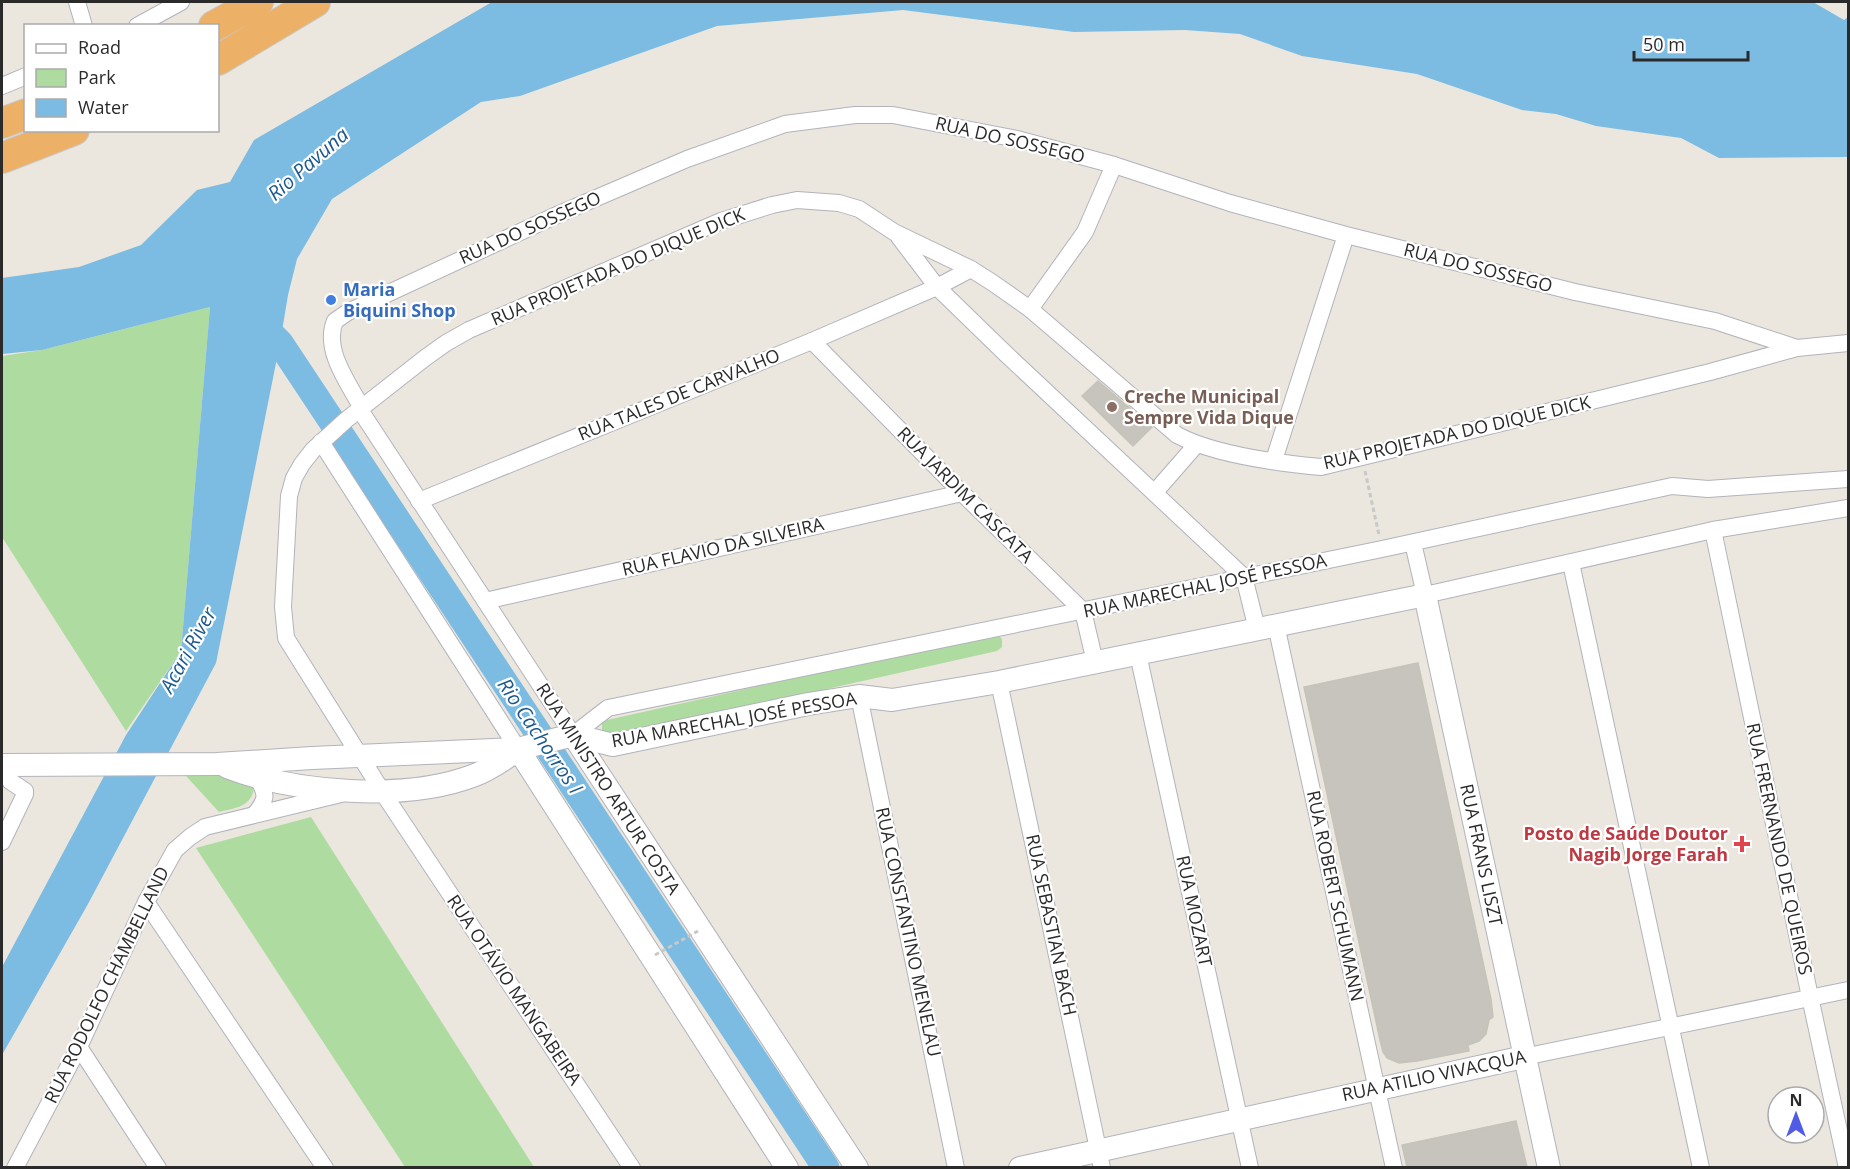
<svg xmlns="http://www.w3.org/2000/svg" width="1850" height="1169" viewBox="0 0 1850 1169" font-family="'Open Sans',sans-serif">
<rect width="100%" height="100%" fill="#ebe7de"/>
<g fill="#aedba0">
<polygon points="210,307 181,651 126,731 2,537 2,356 42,350"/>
<polygon points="992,634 998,635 1002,639 1002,647 997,651 612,737 602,733 602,724 607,720"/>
<path d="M237 775 254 787C252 807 235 808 219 812L186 776Z"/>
<polygon points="311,817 534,1167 405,1167 196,848"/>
</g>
<polygon fill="#7cbbe2" points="492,2 1813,2 1844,20 1848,17 1848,157 1719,158 1681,138 1596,126 1556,114 1522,110 1417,74 1302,56 1240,34 1185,30 1074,32 903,10 717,26 520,96 481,102 332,199 297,259 288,295 280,343 216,663 88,904 2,1055 2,967 126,735 181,651 210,307 42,350 2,354 2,278 79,267 141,245 197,190 230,182 254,140"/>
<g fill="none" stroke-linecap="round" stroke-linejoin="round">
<polyline stroke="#7cbbe2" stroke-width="27" points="254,317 280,343 826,1168"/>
</g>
<g fill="#c7c3bd" stroke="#c6c3b8" stroke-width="1.5">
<polygon points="1098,381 1152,427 1133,446 1082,396"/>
<polygon points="1418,663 1491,999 1493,1017 1489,1020 1486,1034 1479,1041 1468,1045 1469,1051 1417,1061 1399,1063 1387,1058 1383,1052 1380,1040 1304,687"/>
<polygon points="1516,1121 1527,1167 1407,1167 1402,1145"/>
</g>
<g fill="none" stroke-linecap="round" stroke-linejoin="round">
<defs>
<g id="street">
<polyline points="77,2 84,26"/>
<polyline points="137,26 181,2"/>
<polyline points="2,86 26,76"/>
<polyline points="899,237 937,287 1006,354 1244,577 1257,629"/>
<polyline points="1030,309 1085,232 1114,165"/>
<polyline points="812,341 962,493 1083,611 1095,662"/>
<path d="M362 408C348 383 323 349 335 321L348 312 559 214 687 159 785 124 855 115H893L1017 139 1114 165 1230 203 1346 235 1575 292 1715 321 1797 348"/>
<polyline points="360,410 573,735 608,708 1382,549 1672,486 1708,489 1848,479"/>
<polyline points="321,442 518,749"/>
<polyline points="1274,460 1346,235"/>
<polyline points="1155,492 1196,445"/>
<polyline points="419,501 812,341 937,287 971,269"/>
<polyline points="1713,530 1810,997 1847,1168"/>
<polyline points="1413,543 1425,595 1713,530 1848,508"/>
<polyline points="1571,563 1701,1168"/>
<polyline points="485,601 962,493"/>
<polyline points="1276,625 1394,1168"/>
<polyline points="1138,654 1250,1168"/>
<polyline points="999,682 1102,1168"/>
<polyline points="859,696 956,1168"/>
<polyline points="2,765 10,781 25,791 25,794 2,842"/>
<path d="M255 814C275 790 257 791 258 769"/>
<polyline points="146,902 325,1168"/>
<polyline points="79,1047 158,1168"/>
<polyline points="1524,1057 1848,990"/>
<polyline points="15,1168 79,1047 146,902 175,850 190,837 205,827 341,794"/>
<path d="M632 1168 387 799 286 638 283 607 289 496 294 478 302 464 313 450 346 420 425 358 446 343 469 330 721 221 772 205 797 200 839 203 859 209 894 232 971 269 993 283 1030 309 1177 435C1215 455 1278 463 1321 467L1710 372 1797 348 1848 343"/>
</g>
<g id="secondary">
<polyline points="573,735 857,1168"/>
<polyline points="518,749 787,1168"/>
<polyline points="2,765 217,764 312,758 518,749 573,735 613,745 808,704 859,696 892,700 999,682 1425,595 1549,1168"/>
<path d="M227 767C294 793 406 802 475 775 491 769 504 759 518 750"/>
<polyline points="1020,1168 1524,1057"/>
</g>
<g id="highway">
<polyline points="214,26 258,2"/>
<polyline points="218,60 315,2"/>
<polyline points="2,123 26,114"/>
<polyline points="2,158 74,130"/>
</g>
</defs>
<use href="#street" stroke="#b2b3bc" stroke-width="18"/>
<use href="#secondary" stroke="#b2b3bc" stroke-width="24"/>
<use href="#highway" stroke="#c8c8c8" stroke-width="32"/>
<polyline stroke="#c8c8c8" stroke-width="3" stroke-dasharray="4.5 3" stroke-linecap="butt" points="1365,471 1379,535"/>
<use href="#street" stroke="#fff" stroke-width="16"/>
<use href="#secondary" stroke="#fff" stroke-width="22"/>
<use href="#highway" stroke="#edb067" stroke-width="30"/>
<polyline stroke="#c8c8c8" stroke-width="3" stroke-dasharray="4.5 3" stroke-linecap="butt" points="655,955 698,931"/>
</g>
<circle fill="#3f7fe0" stroke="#fff" stroke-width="2" cx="331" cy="300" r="6"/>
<circle fill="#8d6e63" stroke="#fff" stroke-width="2" cx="1112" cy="407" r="6"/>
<path fill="#e0444e" stroke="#fff" stroke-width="2" d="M1739 835h6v6h6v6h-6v6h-6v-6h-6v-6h6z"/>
<g text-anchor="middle" stroke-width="4.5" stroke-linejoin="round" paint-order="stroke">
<g font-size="18" fill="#2a2a2a" stroke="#fff">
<text transform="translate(1010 140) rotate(13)" y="6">RUA DO SOSSEGO</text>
<text transform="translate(530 228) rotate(-24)" y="6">RUA DO SOSSEGO</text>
<text transform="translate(618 267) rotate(-23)" y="6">RUA PROJETADA DO DIQUE DICK</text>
<text transform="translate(1478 268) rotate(14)" y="6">RUA DO SOSSEGO</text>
<text transform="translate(679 395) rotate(-22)" y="6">RUA TALES DE CARVALHO</text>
<text transform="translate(1457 433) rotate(-13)" y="6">RUA PROJETADA DO DIQUE DICK</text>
<text transform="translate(965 495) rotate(45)" y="6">RUA JARDIM CASCATA</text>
<text transform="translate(723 547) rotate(-13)" y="6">RUA FLAVIO DA SILVEIRA</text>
<text transform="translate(1205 586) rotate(-12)" y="6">RUA MARECHAL JOSÉ PESSOA</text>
<text transform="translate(734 720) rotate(-10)" y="6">RUA MARECHAL JOSÉ PESSOA</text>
<text transform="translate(608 789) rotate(57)" y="6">RUA MINISTRO ARTUR COSTA</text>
<text transform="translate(1779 849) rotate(78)" y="6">RUA FRERNANDO DE QUEIROS</text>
<text transform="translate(1481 855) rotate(78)" y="6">RUA FRANS LISZT</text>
<text transform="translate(1335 896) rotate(78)" y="6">RUA ROBERT SCHUMANN</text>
<text transform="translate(1194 911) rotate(78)" y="6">RUA MOZART</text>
<text transform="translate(1051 925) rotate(78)" y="6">RUA SEBASTIAN BACH</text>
<text transform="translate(908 932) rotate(78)" y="6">RUA CONSTANTINO MENELAU</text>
<text transform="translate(107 985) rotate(-64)" y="6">RUA RODOLFO CHAMBELLAND</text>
<text transform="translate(514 990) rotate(56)" y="6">RUA OTÁVIO MANGABEIRA</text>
<text transform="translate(1434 1076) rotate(-12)" y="6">RUA ATILIO VIVACQUA</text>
</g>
<g font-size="18" font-weight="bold" fill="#366cbe" stroke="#fff" text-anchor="start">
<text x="343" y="296">Maria<tspan x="343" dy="21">Biquini Shop</tspan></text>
</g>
<g font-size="18" font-weight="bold" fill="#785e54" stroke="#fff" text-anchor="start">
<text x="1124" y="403">Creche Municipal<tspan x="1124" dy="21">Sempre Vida Dique</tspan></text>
</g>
<g font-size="18" font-weight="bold" fill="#be3a42" stroke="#fff" text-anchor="end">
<text x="1728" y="840">Posto de Saúde Doutor<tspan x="1728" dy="21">Nagib Jorge Farah</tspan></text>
</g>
<g font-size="20" font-style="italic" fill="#1c598d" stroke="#fff">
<text transform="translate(308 164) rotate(-41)" y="7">Rio Pavuna</text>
<text transform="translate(188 650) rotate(-61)" y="7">Acari River</text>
<text transform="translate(540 736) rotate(56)" y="7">Rio Cachorros I</text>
</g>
</g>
<rect width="1850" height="1169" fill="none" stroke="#2a2a2a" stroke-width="6"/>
<rect x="24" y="24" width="195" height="108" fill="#ffffff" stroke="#aaaaaa" stroke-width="1.5"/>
<rect x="36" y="44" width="30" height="9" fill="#ffffff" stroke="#aaaaaa" stroke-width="1.5"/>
<text x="78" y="54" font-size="18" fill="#2a2a2a">Road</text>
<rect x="36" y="69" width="30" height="18" fill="#aedba0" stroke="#aaaaaa" stroke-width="1.5"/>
<text x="78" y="84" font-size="18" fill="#2a2a2a">Park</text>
<rect x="36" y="99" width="30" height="18" fill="#7cbbe2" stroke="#aaaaaa" stroke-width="1.5"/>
<text x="78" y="114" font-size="18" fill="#2a2a2a">Water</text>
<g transform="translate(1796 1115)"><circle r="28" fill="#ffffff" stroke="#aaaaaa" stroke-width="1.5"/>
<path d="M0-4.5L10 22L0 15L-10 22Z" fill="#505be6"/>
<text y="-9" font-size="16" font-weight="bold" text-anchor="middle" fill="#2a2a2a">N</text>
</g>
<path d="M1634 51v9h114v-9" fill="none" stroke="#2a2a2a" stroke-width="3"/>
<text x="1643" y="51" font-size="18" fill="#2a2a2a" stroke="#ffffff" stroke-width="4.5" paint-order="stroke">50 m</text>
</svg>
